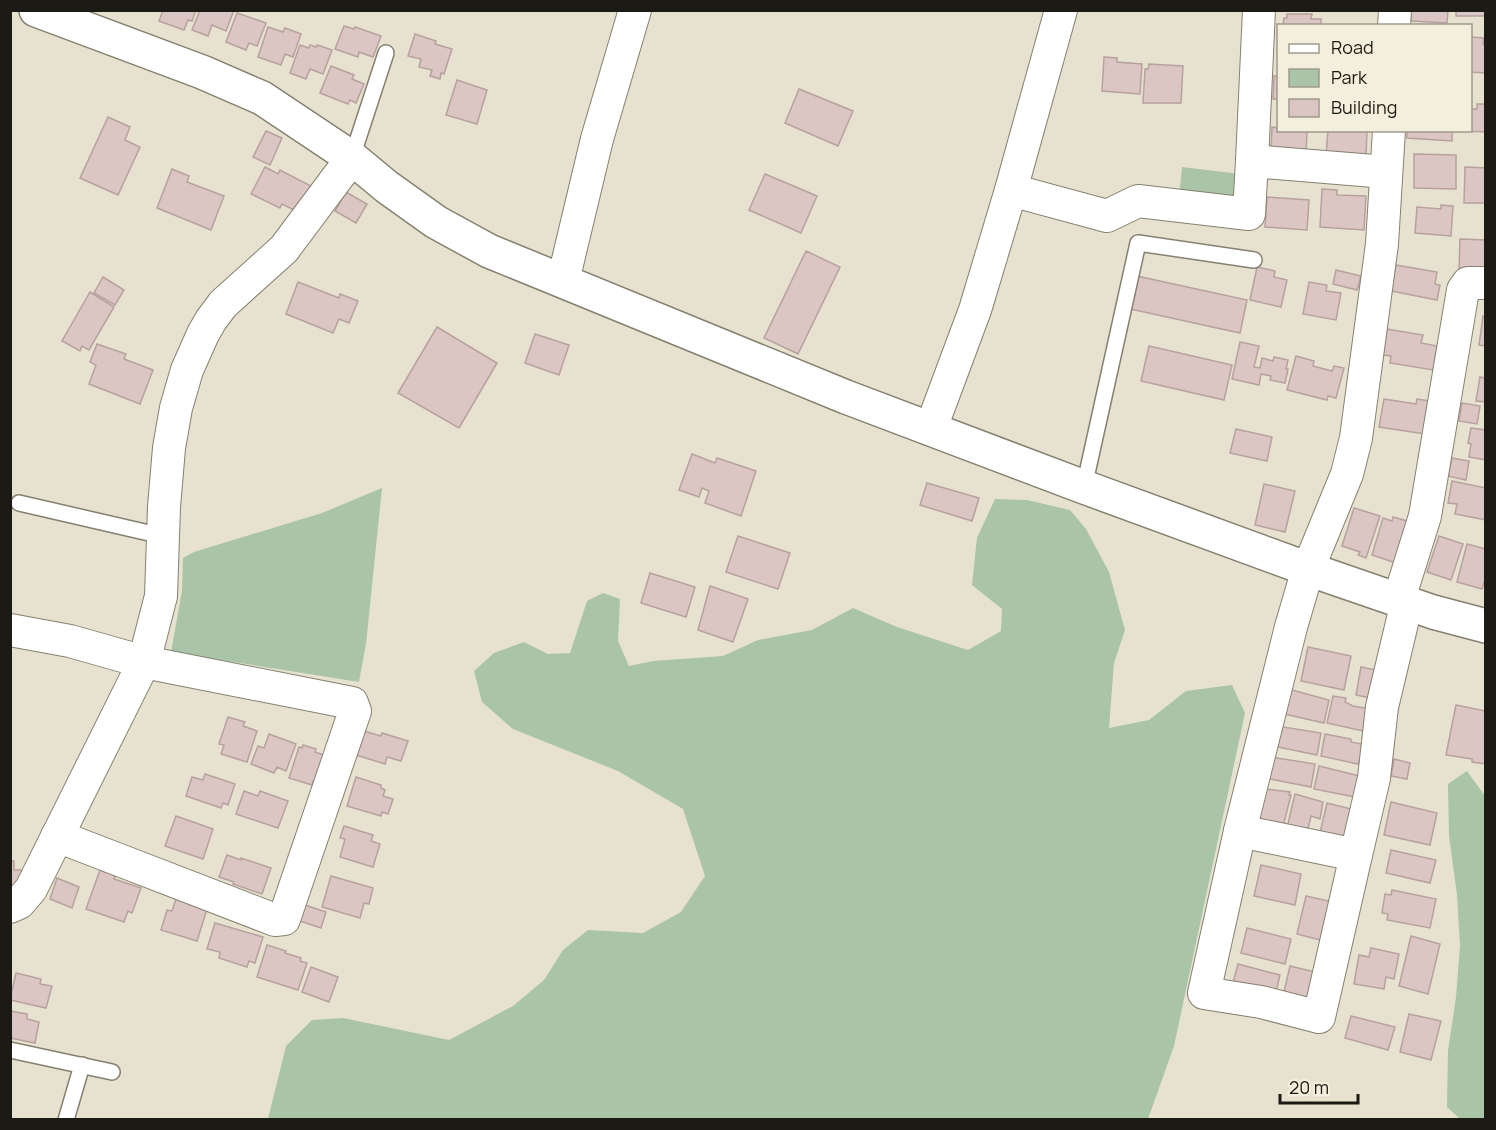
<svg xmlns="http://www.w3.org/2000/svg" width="1496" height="1130" viewBox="0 0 1496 1130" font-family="Manrope,sans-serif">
<rect width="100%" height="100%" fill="#e7e2cf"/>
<g fill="#aac4a8">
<polygon points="1182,167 1240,174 1237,194 1224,202 1179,197"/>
<polygon points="382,488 366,644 359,682 171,652 182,591 183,558 194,552 322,513"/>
<polygon points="995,499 1027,500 1070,510 1086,529 1109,572 1125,630 1114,663 1109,728 1149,720 1186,691 1232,685 1245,713 1174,1046 1148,1119 268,1119 286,1046 312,1020 343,1018 449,1040 513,1006 544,980 563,950 588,930 643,933 681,912 705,876 683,809 618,771 513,729 482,702 474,671 494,653 524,642 548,654 570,653 587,601 603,593 620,599 618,641 629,666 653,661 723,656 758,640 812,630 853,608 897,627 968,650 1001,631 1002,609 972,585 977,538"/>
<polygon points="1467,771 1485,796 1485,1119 1460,1119 1447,1107 1448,1051 1456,997 1460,946 1457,895 1449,836 1448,784"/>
</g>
<g fill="#dcc6c4" stroke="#b7a19f" stroke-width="1.5">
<polygon points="163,10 196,10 192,21 188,20 184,30 159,21"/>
<polygon points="200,10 234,10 226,31 212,25 208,36 192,30"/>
<polygon points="1411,10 1448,10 1447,23 1411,21"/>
<rect x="1456" y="10" width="30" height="6"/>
<polygon points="237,13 266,23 257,46 249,43 246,50 226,42"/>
<polygon points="1287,14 1312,14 1311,19 1321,19 1321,26 1283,26 1284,18 1287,18"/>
<polygon points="344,26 354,29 355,27 381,36 373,57 359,52 358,57 335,49"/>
<polygon points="268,27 283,32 285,28 301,34 293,57 285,54 281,65 258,57"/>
<polygon points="415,34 436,41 435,44 452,49 444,74 441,73 440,79 430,76 432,70 419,67 421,59 408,56"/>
<polygon points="1470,37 1484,38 1483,44 1486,44 1486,73 1470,72"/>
<polygon points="300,45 309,48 310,45 316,47 317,45 332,50 323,74 310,69 306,79 290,73"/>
<polygon points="1104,57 1117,58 1117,62 1142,64 1140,94 1102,91"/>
<polygon points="1149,64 1183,66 1181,103 1143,103 1145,69 1148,69"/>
<polygon points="331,66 354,75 352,79 364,84 356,103 350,100 348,104 320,93"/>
<polygon points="1274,76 1278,76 1278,99 1273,99"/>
<polygon points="457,80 487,90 477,124 446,115"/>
<polygon points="799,89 853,111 838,146 785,123"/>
<polygon points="1477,104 1486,104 1486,132 1463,131 1470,130 1470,109 1477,109"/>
<polygon points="108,117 130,127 125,140 140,147 118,195 80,178"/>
<polygon points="1272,127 1278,128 1278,130 1307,130 1306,154 1271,152"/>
<polygon points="1328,130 1367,130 1366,158 1326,155"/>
<polygon points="1407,130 1452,130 1452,141 1407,138"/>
<polygon points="266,131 282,138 270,165 253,157"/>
<polygon points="1414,154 1456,155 1456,189 1414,188"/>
<polygon points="265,167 278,174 280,170 311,186 298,212 282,204 280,208 251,194"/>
<polygon points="1465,167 1486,168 1486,203 1464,203"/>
<polygon points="172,169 189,176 187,182 224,196 211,230 157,208"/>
<polygon points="765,174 817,196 801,233 749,210"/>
<polygon points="1322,189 1337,190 1337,195 1366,196 1364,230 1320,227"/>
<polygon points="346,192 367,204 356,223 335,211"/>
<polygon points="1267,197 1309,200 1307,230 1265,227"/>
<polygon points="1441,205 1453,206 1451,236 1415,233 1417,207 1441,209"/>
<polygon points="1460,239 1486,240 1486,271 1459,271"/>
<polygon points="806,251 840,267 798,354 764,338"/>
<polygon points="1396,265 1437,272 1435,284 1440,285 1437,300 1391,291"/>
<polygon points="1257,267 1275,271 1274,277 1287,280 1281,307 1250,300"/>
<polygon points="1336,270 1361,276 1357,290 1333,284"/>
<polygon points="1137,276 1247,300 1240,333 1130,309"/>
<polygon points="103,277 124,290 115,305 94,293"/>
<polygon points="298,282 339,298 340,294 358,301 349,323 339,319 333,333 286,314"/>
<polygon points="1309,282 1327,285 1326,291 1341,293 1336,320 1303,314"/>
<polygon points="90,292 114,307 89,350 82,346 80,351 62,341"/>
<polygon points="1483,316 1486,317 1486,346 1479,345"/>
<polygon points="437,327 497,363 459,428 398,393"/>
<polygon points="1387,329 1423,335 1421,343 1437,346 1433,370 1390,363 1391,356 1383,355"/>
<polygon points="535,334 569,345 559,375 525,363"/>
<polygon points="1240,342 1259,346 1254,367 1260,368 1262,358 1273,361 1274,357 1288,360 1286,369 1288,369 1285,383 1270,380 1271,376 1261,374 1259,385 1232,379"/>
<polygon points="97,344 126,354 124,359 153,370 140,404 89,384 96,365 90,362"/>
<polygon points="1149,346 1232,365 1224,400 1141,381"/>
<polygon points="1296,356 1314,361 1313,366 1332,371 1334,366 1344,368 1336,398 1328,396 1327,400 1287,390"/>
<polygon points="1486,374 1486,402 1476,401 1480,377 1485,378"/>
<polygon points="1384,399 1416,404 1417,399 1430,401 1425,434 1379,427"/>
<polygon points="1462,403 1480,406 1477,424 1459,421"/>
<polygon points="1471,428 1486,430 1486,460 1469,457 1471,444 1468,443"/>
<polygon points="1236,429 1272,437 1267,461 1230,453"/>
<polygon points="692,454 715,463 717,458 756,471 741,516 705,503 709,491 702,488 699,497 679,490"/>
<polygon points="1452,458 1469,461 1466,480 1448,476"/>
<polygon points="1452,481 1486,488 1486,520 1455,514 1457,504 1448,503"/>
<polygon points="927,483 979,498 972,521 920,505"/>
<polygon points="1264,484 1295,491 1285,532 1255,525"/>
<polygon points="1354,508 1380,516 1366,558 1358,555 1360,552 1342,546"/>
<polygon points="1393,517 1411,522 1399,564 1372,555 1383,518 1392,521"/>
<polygon points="738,536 790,553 778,589 726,572"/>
<polygon points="1439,536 1463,544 1451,580 1427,572"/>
<polygon points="1467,544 1486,549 1486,576 1482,589 1457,582"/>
<polygon points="650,573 695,587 686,617 641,603"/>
<polygon points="710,586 748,599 733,642 698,630"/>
<polygon points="1308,647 1351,656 1344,690 1301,681"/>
<polygon points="1361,667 1376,670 1371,698 1356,695"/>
<polygon points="1292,690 1329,700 1324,723 1284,714 1286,692 1291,693"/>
<polygon points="1333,696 1346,698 1345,702 1353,706 1371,709 1368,732 1327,723"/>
<polygon points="1456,705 1486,711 1486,764 1472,762 1472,759 1446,755"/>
<polygon points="228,717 245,722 243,726 257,731 247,762 221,754 224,745 219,744"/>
<polygon points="1277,726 1321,733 1317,755 1273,746"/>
<polygon points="364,731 381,736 382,733 408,741 401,761 387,757 385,764 356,755"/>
<polygon points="269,734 296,744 286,771 277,767 274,773 251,764 258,746 264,748"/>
<polygon points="1325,734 1351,739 1351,742 1367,745 1364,762 1359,761 1358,764 1321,756"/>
<polygon points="303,745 316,749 315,752 327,756 319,783 313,781 312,785 289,778 299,747 302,748"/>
<polygon points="1271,757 1315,764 1311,787 1265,778"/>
<polygon points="1394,759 1410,763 1407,779 1391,776"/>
<polygon points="1319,766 1364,777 1360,798 1314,789"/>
<polygon points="205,774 235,784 228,805 223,803 221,808 186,796 192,777 203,780"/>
<polygon points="356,777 381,785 381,788 385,790 383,796 393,799 388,814 382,812 381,816 347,806"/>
<polygon points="1267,789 1290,792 1289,795 1291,795 1284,823 1278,822 1276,829 1259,825 1261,818 1256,816"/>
<polygon points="244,791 258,796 260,791 288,801 278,828 236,814"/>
<polygon points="1295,794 1323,802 1320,819 1311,816 1307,833 1286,832"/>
<polygon points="1391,802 1437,813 1430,845 1384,835"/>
<polygon points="1327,803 1355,810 1343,843 1319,837"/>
<polygon points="176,816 213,829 203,859 165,846"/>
<polygon points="344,826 373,835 371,841 380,844 373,867 340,857 345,839 340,838"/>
<polygon points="1391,850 1436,860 1430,883 1386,873"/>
<polygon points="227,855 241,860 241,858 271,868 262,894 233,884 234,882 219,877"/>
<polygon points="10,861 14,861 14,870 22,870 21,883 10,889"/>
<polygon points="1261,865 1301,874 1295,905 1254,896"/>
<polygon points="100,870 115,875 114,879 141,888 132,913 128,911 124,922 86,909"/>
<polygon points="331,876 373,888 369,904 364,903 360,918 322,907"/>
<polygon points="57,878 79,887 72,908 50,899"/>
<polygon points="1392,890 1436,899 1430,928 1387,920 1388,914 1382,913 1385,894 1391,895"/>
<polygon points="177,896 208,906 197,941 161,930 167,910 172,911"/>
<polygon points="1306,896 1333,902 1324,941 1297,934"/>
<polygon points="305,905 326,912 321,928 300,921"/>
<polygon points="215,923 263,937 255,963 249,961 247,967 219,958 220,952 207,949"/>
<polygon points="1247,928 1291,939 1285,964 1241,953"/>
<polygon points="1411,936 1440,944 1428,994 1399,986"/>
<polygon points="267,945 286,951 285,953 301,958 300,961 307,963 298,990 257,977"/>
<polygon points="1371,948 1399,954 1394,979 1386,977 1384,989 1354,984 1359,955 1369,957"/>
<polygon points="1238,964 1280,975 1274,1000 1231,990"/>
<polygon points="1290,966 1319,973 1312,1003 1283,996"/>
<polygon points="311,967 338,977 329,1002 302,992"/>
<polygon points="16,973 41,979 40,984 52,986 46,1008 10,1000"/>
<polygon points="10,1011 27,1014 27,1019 39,1022 35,1043 10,1038"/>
<polygon points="1409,1014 1441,1021 1431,1060 1400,1052"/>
<polygon points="1351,1016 1395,1027 1388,1050 1345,1038"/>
</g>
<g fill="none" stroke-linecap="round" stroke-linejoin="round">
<defs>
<g id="service">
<polyline points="348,155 356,145 386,53"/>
<polyline points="1084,487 1138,243 1254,260"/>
<polyline points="19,503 162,536"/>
<polyline points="10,1050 112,1072"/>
<polyline points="66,1120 82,1065"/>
</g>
<g id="minor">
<polyline points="1394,26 1395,10"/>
<polyline points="1389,130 1382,244 1356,438 1347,474 1308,569 1291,627 1240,831 1356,855 1374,778 1382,707 1407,602"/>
<polyline points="1252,161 1259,10"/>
<polyline points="1011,190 1107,216 1138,201 1249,214 1252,161 1386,172"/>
<polyline points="563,281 597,139 635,10"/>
<polyline points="931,428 975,310 1011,190 1061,10"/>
<polyline points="1399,599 1425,516 1463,290 1468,283 1486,283"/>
<polyline points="10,630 70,641 144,662 352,703 355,711 284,919 275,920 57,836"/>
<polyline points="1240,831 1204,993 1261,1002 1319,1017 1356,855"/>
<polyline points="10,907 19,903 31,889 144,662 161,596 164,507 169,448 176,408 187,370 203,334 211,320 223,304 284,249 352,158"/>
</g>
<polyline id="tertiary" points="36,10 202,72 262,98 352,158 387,187 436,222 489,251 846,397 1084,487 1308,569 1433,612 1486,626"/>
</defs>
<use href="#service" stroke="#85806f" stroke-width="18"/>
<use href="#minor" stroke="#85806f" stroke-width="34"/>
<use href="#tertiary" stroke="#85806f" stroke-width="36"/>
<use href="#service" stroke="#fff" stroke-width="15"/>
<use href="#minor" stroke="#fff" stroke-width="32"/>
<use href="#tertiary" stroke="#fff" stroke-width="33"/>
</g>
<rect width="1496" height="1130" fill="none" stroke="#1c1a14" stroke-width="24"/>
<rect x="1277" y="24" width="195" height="108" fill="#f4efdc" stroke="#9e9a8c" stroke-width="1.5"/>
<rect x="1289" y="44" width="30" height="9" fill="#ffffff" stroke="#9e9a8c" stroke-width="1.5"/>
<text x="1331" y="54" font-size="18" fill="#1c1a14">Road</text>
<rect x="1289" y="69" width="30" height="18" fill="#aac4a8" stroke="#9e9a8c" stroke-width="1.5"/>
<text x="1331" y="84" font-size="18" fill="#1c1a14">Park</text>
<rect x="1289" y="99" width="30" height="18" fill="#dcc6c4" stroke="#9e9a8c" stroke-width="1.5"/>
<text x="1331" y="114" font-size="18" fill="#1c1a14">Building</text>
<path d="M1280 1094v9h78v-9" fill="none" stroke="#1c1a14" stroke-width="3"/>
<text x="1289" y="1094" font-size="18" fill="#1c1a14" stroke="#f4efdc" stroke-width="4.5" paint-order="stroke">20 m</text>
</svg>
